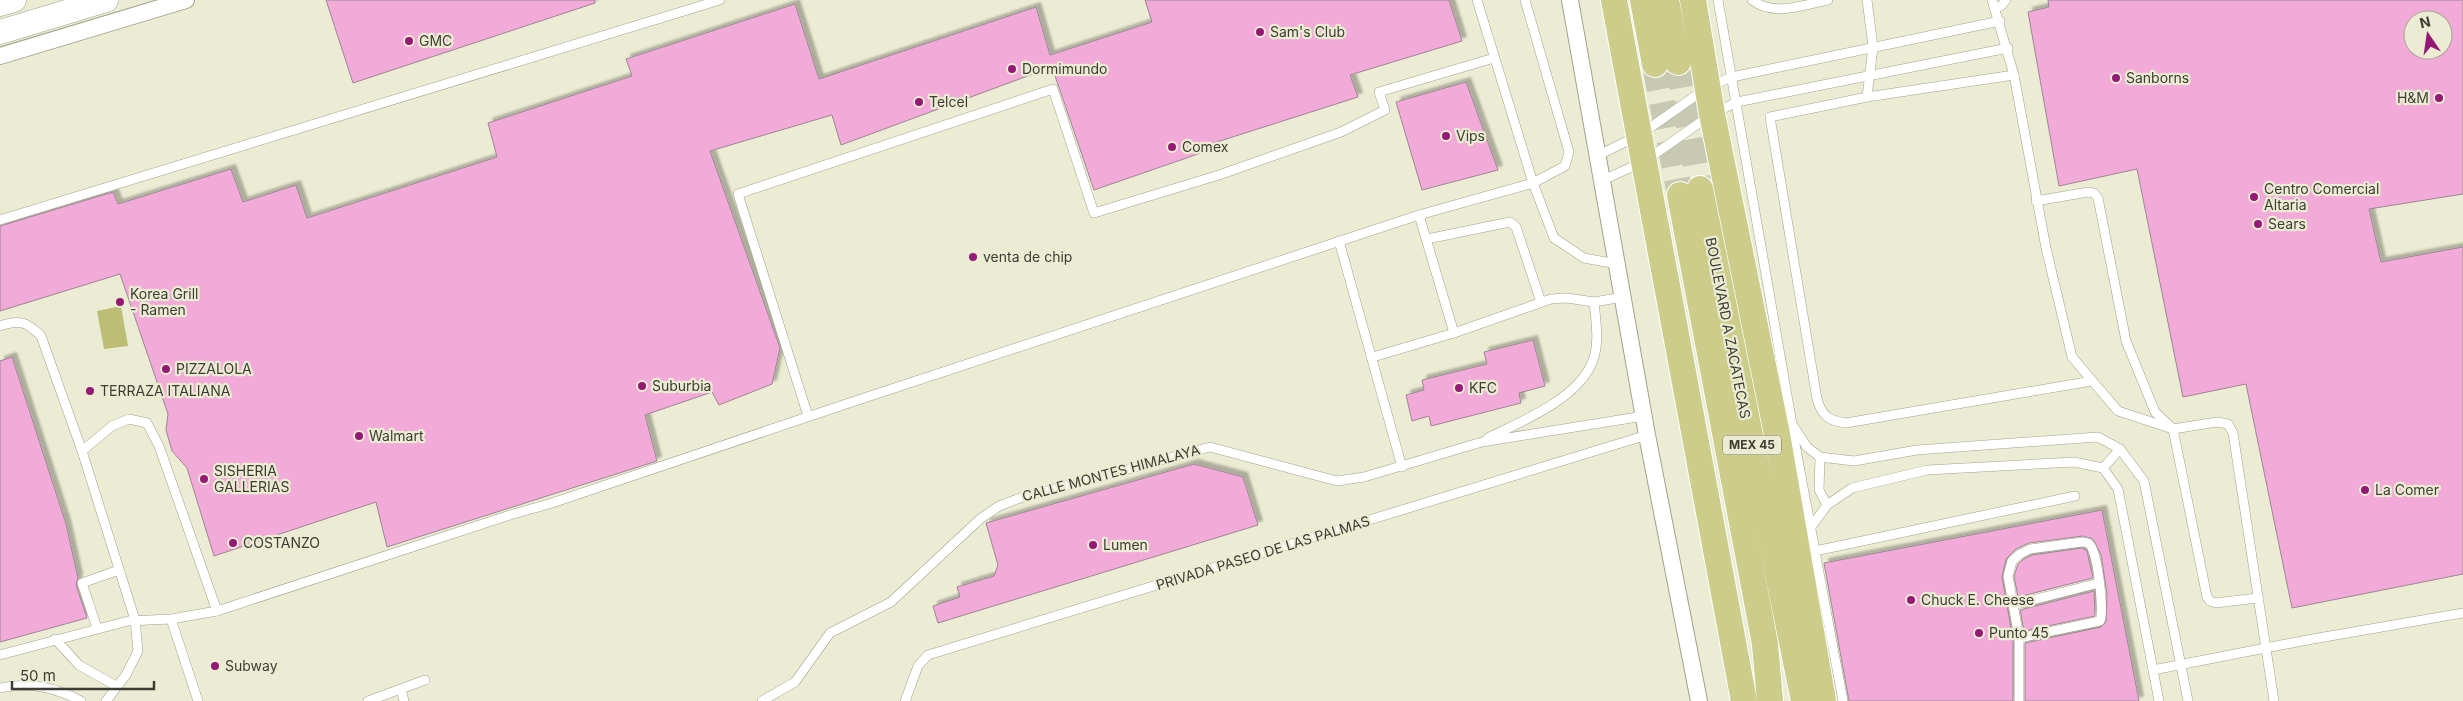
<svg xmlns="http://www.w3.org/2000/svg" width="2463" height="701" viewBox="0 0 2463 701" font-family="Inter,sans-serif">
<defs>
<filter id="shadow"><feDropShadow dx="4.5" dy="-4.5" stdDeviation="1" flood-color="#0004"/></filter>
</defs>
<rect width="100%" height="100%" fill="#ebecd3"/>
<polygon fill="#bbbe74" points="121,306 128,346 104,349 97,311"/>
<g fill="#f2aad8" stroke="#9c8693" fill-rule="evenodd" filter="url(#shadow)">
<polygon points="326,0 595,0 595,3 353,83"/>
<polygon points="1145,0 1449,0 1462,41 1350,75 1358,97 1198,148 1201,153 1094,190 1052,67 841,145 832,115 710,151 780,348 772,384 719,405 712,392 645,415 657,461 387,547 376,502 214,556 187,468 172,451 166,430 168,414 120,274 0,311 0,226 113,192 118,204 231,169 243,202 296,185 307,218 497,157 488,123 632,76 626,59 795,4 819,79 1036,7 1050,55 1152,22"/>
<path d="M2048 0H2463V194L2369 209 2381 262 2463 247V574L2292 608 2246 384 2183 397 2137 169 2059 186 2028 12 2049 7ZM2413 20H2443V50H2413Z"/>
<polygon points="1466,82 1498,170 1422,190 1396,102"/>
<polygon points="1533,340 1545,386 1519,393 1521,403 1431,426 1429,416 1412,421 1406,395 1424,390 1422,380 1487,364 1484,352"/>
<polygon points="12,357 66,524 78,578 76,585 87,618 0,642 0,361"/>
<polygon points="1194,464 1243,477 1258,525 938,623 933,606 960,597 957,587 994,576 998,565 986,523"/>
<polygon points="2102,510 2139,701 2025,701 2025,643 2101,627 2106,622 2107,594 2101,555 2093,539 2083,536 2029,543 2016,549 2006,559 2002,577 2013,639 2013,701 1849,701 1824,563"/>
<polygon points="2082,548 2087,551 2093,578 2018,597 2014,576 2018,564 2024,559 2032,555"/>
<polygon points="2094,591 2095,616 2024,631 2020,610"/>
</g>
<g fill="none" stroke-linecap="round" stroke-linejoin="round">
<g stroke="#c8c9b3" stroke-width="26" stroke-dasharray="26 13" stroke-linecap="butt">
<polyline points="1678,62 1700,189"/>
<polyline points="1655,64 1680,195"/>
</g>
<defs>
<g id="lane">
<polyline points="1477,0 1533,183 1554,238 1584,258 1617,264"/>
<polyline points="1718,0 1792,424 1807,447 1820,457 1854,461 1917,450 2098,437 2120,449 2144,481 2188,701"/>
<path d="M1752 0C1774 17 1803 5 1828 0"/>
<polyline points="1992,0 2014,75 2046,248 2072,357 2118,411 2173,429 2217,422 2228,424 2233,433 2274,701"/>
<polyline points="1995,9 2002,5 2006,0"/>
<path d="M2014 75 1867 97 1770 117 1817 399C1822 416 1829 421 1846 423L2092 381"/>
<polyline points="1867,97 1873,47 1867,0"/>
<polyline points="1599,155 1641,134 1708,87 1732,77 2000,21"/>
<polyline points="1603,180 1645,161 1712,114 1737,102 2008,48"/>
<polyline points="2036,201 2088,192 2094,193 2098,198 2126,341 2155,412 2173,429 2207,597 2210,601 2216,603 2257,598"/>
<polyline points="1419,215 1454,333"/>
<polyline points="0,220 720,0"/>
<polyline points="1427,239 1510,222 1516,227 1541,302"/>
<polyline points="1339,241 1402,467"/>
<path d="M0 326C20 319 27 322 41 336L82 451 135 620 138 651 126 675 106 701"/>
<polyline points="1373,357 1454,333 1551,299 1567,298 1594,302 1623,297"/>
<polyline points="808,416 738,194 1053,89 1094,213 1219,175 1341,132 1385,110 1379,92 1494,58"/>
<polyline points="1792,428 1843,701"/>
<path d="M1488 438C1522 421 1576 400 1592 363 1600 344 1596 322 1594 302"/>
<polyline points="82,451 112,426 129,419 147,423 159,446 217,611"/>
<polyline points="1820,457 1819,490 1827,505"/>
<polyline points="2103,468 2120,449"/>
<polyline points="1797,530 1811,527 1827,505 1852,488 1927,470 2074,462 2103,468 2118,489 2159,701"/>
<polyline points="1815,551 2075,496"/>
<polyline points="2013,605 2099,583"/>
<polyline points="171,619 198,701"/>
<polyline points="97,628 82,583 119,570"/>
<polyline points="55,639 79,665 116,686"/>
<polyline points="0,655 128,621 171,619 217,611 510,515 552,503 852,402 1419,215 1533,183 1565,166 1569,152 1525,0"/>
<polyline points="2153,670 2307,640 2463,613"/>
<path d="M0 688C31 682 54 687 81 701"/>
<polyline points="401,689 404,701"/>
<polyline points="368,701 425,680"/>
<polyline points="762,701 795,682 830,633 891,602 980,519 999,506 1020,498 1210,447 1337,481 1364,477 1482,442 1644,416"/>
<polyline points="905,701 918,666 928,655 1647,435"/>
<path d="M2019 701V638L2008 576 2012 561 2020 554 2030 549 2082 542C2084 542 2087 542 2089 544 2098 550 2104 612 2100 621L2019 638"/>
</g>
<g id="street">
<polyline points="1570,0 1647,435 1699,701"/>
<polyline points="0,56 186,0"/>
</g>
<g id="secondary">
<polyline points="0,4 14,0"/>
<polyline points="0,32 106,0"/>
</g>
<g id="primary">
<polyline points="1614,0 1744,701"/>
<polyline points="1643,0 1655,64"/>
<polyline points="1666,0 1678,62"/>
<polyline points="1693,0 1712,114 1777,434 1823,701"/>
<polyline points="1700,189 1804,701"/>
<polyline points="1680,195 1765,644 1770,701"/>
</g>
</defs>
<use href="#lane" stroke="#a1a28b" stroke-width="10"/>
<use href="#street" stroke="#a1a28b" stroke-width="18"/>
<use href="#secondary" stroke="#a1a28b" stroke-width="25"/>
<use href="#primary" stroke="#fff" stroke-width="28"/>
<use href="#lane" stroke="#fff" stroke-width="9"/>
<use href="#street" stroke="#fff" stroke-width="16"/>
<use href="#secondary" stroke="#fff" stroke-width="24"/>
<use href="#primary" stroke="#cccd8a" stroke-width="26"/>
</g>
<g fill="#941975" stroke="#ebecd3" stroke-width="2">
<circle cx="1260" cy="32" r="5"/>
<circle cx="409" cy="41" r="5"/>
<circle cx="1012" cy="69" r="5"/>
<circle cx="2116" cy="78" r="5"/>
<circle cx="2439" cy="98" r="5"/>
<circle cx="919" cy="102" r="5"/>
<circle cx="1446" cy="136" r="5"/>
<circle cx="1172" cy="147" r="5"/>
<circle cx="2254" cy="197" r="5"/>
<circle cx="2258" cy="224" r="5"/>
<circle cx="973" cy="257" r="5"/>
<circle cx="120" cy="302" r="5"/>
<circle cx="166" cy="369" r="5"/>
<circle cx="642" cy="386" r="5"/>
<circle cx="1459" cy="388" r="5"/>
<circle cx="90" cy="391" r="5"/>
<circle cx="359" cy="436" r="5"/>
<circle cx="204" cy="479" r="5"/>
<circle cx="2365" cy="490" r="5"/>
<circle cx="233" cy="543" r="5"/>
<circle cx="1093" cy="545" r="5"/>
<circle cx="1911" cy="600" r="5"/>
<circle cx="1979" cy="633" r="5"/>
<circle cx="215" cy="666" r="5"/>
</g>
<g text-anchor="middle" stroke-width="4.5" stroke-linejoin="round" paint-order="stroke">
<rect fill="#ebecd3" stroke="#717263" stroke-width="1" x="1723" y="435.5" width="58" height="19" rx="4"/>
<g font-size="12" font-weight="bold" fill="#3d3d33">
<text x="1752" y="449">MEX 45</text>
</g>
<g font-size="14" fill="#3d3d33" stroke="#ebecd3" text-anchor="start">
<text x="1270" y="37">Sam's Club</text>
<text x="419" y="46">GMC</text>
<text x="1022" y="74">Dormimundo</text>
<text x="2126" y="83">Sanborns</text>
<text x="2429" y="103" text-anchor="end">H&amp;M</text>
<text x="929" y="107">Telcel</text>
<text x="1456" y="141">Vips</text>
<text x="1182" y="152">Comex</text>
<text x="2264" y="194">Centro Comercial<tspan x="2264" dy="16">Altaria</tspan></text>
<text x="2268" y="229">Sears</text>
<text x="983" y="262">venta de chip</text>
<text x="130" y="299">Korea Grill<tspan x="130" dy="16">- Ramen</tspan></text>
<text x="176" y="374">PIZZALOLA</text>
<text x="652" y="391">Suburbia</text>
<text x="1469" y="393">KFC</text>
<text x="100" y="396">TERRAZA ITALIANA</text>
<text x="369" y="441">Walmart</text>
<text x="214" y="476">SISHERIA<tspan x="214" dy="16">GALLERIAS</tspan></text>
<text x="2375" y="495">La Comer</text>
<text x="243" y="548">COSTANZO</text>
<text x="1103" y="550">Lumen</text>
<text x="1921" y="605">Chuck E. Cheese</text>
<text x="1989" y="638">Punto 45</text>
<text x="225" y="671">Subway</text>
</g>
<g font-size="14" fill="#3d3d33" stroke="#ebecd3">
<text transform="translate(1728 328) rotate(79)" y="5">BOULEVARD A ZACATECAS</text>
<text transform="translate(1111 473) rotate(-15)" y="5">CALLE MONTES HIMALAYA</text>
<text transform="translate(1263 553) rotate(-17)" y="5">PRIVADA PASEO DE LAS PALMAS</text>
</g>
</g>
<g transform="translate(2428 35) rotate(347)"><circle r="24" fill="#ebecd3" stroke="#a5a693"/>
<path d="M0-4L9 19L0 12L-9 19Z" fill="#941975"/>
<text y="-8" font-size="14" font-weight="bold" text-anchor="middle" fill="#3d3d33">N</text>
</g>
<path d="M12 681v8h142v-8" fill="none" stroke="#3d3d33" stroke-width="2.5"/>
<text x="20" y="681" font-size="15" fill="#3d3d33" stroke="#ebecd3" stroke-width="4" paint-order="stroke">50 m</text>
</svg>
